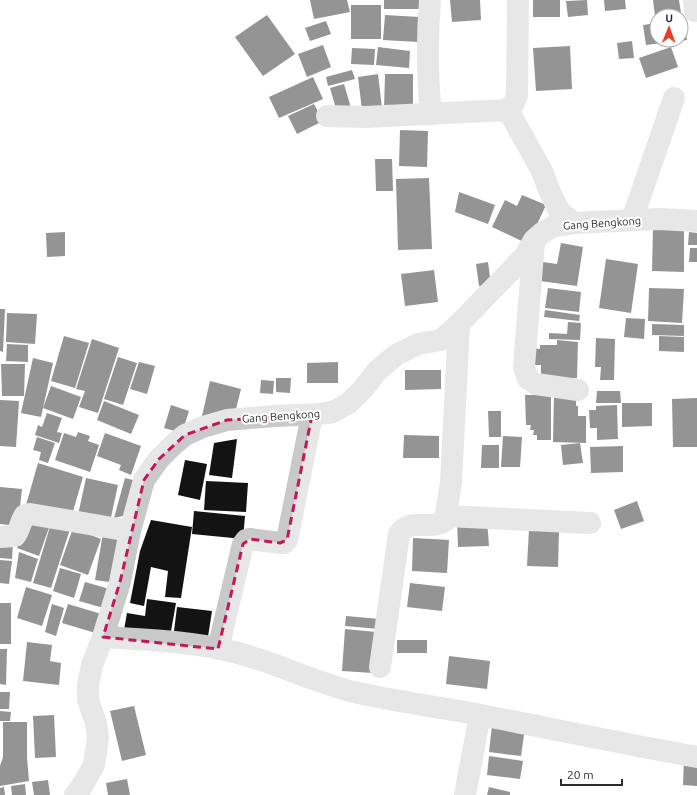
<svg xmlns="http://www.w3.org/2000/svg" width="697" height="795" viewBox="0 0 697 795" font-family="Ubuntu,sans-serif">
<rect width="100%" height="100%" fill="#fff"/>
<g fill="#131313">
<polygon points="310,0 347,0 350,12 314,19"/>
<rect x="384" y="0" width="41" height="9"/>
<polygon points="450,0 480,0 481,20 452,22"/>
<rect x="533" y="0" width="27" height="17"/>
<polygon points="587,0 588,15 568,17 566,1"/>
<polygon points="604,0 625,0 626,9 605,11"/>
<polygon points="653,0 679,0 681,13 655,16"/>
<rect x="351" y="5" width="30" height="34"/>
<polygon points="267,15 295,54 263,76 235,37"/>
<polygon points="385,15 419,17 418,42 383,40"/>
<polygon points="684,19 687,40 681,41 681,20"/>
<polygon points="326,21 331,34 310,41 305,28"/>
<polygon points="657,23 657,40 678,41 646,45 643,25"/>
<polygon points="632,41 634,58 619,59 617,43"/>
<polygon points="323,45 331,67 307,77 298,54"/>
<polygon points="570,46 572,89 536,91 533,48"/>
<polygon points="378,47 410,51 409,68 376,65"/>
<polygon points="671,47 678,67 646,78 639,58"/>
<polygon points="352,48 375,49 374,65 351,64"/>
<polygon points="352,70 355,79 328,86 326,77"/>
<polygon points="378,74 382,108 362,110 358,77"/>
<polygon points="385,74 413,74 413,110 384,110"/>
<polygon points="313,77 323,99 279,118 269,97"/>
<polygon points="344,84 351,108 337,112 330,88"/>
<polygon points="314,104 323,121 297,134 288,116"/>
<polygon points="400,130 428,131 427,167 399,166"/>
<polygon points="375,159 392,159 393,191 376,191"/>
<polygon points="429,178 432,249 398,250 396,179"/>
<polygon points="459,192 495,205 488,224 455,212"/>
<polygon points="522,195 546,205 528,244 492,227 505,200 517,206"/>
<polygon points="653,228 684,229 684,272 652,271"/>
<polygon points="65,232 65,256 47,257 46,233"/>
<polygon points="689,232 697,233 697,245 688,245"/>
<polygon points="561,243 583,247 577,286 540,281 543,262 557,264"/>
<polygon points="690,248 697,248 697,262 689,262"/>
<polygon points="606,259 638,264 631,313 599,308"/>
<polygon points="488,262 491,285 479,286 476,264"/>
<polygon points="434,270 438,302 405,306 401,274"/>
<polygon points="548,288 581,292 579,312 545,308"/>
<polygon points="649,288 684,289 682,323 648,321"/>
<polygon points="0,309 5,309 3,352 0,351"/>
<polygon points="545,310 580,315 579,321 544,317"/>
<polygon points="7,313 37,314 35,344 6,342"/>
<polygon points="626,318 645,319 644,339 624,337"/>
<polygon points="568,322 581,323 580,340 549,339 549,333 567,334"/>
<polygon points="652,324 684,325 684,336 652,335"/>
<polygon points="64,336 89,343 75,388 51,381"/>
<polygon points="659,336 684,337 684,352 659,351"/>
<polygon points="596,338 615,339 614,380 600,380 601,367 595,367"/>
<polygon points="92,339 119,348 98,413 79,407 85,391 76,389"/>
<polygon points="557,340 578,342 577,378 541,378 541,365 533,365 533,348 540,349 540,345 557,345"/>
<polygon points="7,344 28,345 28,362 6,361"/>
<polygon points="118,357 137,363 123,405 104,399"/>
<polygon points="33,358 53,363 41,417 21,413"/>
<polygon points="139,362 155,366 147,394 130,389"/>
<polygon points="338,362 338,383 307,383 307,363"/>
<polygon points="1,364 25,364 24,396 2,396"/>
<polygon points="405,370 441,370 441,389 405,390"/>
<polygon points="276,378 291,378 290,393 276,392"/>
<polygon points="261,380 274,381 273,394 260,393"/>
<polygon points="210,381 241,389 234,417 216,419 202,416"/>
<polygon points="51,386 81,397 73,419 43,408"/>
<polygon points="597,391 620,391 621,403 596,403"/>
<polygon points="554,394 576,399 576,406 578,406 578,416 586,416 586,443 553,442"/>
<polygon points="525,395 551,395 551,440 537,440 537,435 533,435 534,430 530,430 531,425 526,425"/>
<polygon points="697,398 697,447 673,447 672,399"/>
<polygon points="0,400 19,401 16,447 0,446"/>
<polygon points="104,401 139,415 131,434 97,420"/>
<polygon points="622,403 652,403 652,426 622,427"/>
<polygon points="171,405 189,411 182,433 164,428"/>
<polygon points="617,405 618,439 597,440 597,428 590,428 589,410 596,410 596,406"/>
<polygon points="488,411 501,411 501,437 489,437"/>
<polygon points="47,413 62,418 57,432 62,433 59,443 35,435 38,425 42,427"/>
<polygon points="78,432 90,436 88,441 99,445 90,472 55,460 64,433 76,437"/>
<polygon points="105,433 141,446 131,475 119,470 121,465 97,456"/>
<polygon points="404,435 439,436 439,458 403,458"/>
<polygon points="503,436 522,437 520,467 501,467"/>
<polygon points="37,437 55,443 48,463 39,460 41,452 33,450"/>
<polygon points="237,439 232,478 209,475 214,443"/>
<polygon points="580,443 583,463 563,465 561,445"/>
<polygon points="482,445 499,445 499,468 481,468"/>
<polygon points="623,446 623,472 591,473 590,447"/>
<polygon points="185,460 207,464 200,500 178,495"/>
<polygon points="38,463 83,477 71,518 26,505"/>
<polygon points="86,478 118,485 110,522 78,515"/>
<polygon points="125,478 141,482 132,514 114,518"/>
<polygon points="206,481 248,483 246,512 204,510"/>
<polygon points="0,487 22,489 18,526 0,524"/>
<polygon points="637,501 644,521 621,529 614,510"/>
<polygon points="194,511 245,516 243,539 192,534"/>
<polygon points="29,517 50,525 39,556 17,548"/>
<polygon points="487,519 489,546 458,547 457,521"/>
<polygon points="52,520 71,526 51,588 33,583"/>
<polygon points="151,520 192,527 181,598 165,597 168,571 151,567 144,606 130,603 140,551"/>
<polygon points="73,528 101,539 88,575 60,565"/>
<polygon points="529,529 559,531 558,567 527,566"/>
<polygon points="103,533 124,537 116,583 95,580"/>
<polygon points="413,538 449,540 447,573 412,571"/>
<polygon points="0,542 13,543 12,559 0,558"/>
<polygon points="19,552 38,559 31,582 15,578"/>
<polygon points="0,560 12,561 9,584 0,583"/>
<polygon points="60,568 81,574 74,598 53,591"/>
<polygon points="85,582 113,590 107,609 79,601"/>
<polygon points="410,583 445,587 442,611 407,607"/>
<polygon points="26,587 52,595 42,626 17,618"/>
<polygon points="147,599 176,603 170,637 124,630 127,613 145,616"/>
<rect x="0" y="603" width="11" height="41"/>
<polygon points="52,604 64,608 56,636 45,632"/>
<polygon points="68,604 108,616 102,635 62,623"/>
<polygon points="177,607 212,611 207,643 173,639"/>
<polygon points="346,616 380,619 379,629 345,626"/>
<polygon points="345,629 376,632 373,673 342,671"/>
<rect x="397" y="640" width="30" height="13"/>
<polygon points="27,642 52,645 50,661 61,663 59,685 23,681"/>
<polygon points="0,649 7,649 6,685 0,684"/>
<polygon points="449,656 490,661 487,689 446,684"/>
<polygon points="0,692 10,692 9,709 0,709"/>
<polygon points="134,706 146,755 122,761 110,711"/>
<polygon points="0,711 11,712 10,721 0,721"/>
<polygon points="54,715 56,757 35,758 33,716"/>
<polygon points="3,722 27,722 27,757 29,781 0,786 0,766 3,757"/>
<polygon points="492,725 525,728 521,756 489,752"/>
<polygon points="489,756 523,761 520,779 487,775"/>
<polygon points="684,759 697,760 697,786 683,785"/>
<polygon points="127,779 130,795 108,795 106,783"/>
<polygon points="48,780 50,795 34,795 32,782"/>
<polygon points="25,784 26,795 12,795 11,786"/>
<polygon points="4,787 5,795 0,795 0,788"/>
<polygon points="489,787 510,792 510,795 487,795"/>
</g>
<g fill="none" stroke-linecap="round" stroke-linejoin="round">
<g stroke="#c9c9c9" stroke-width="22">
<path d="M430 0C427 38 427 76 431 114"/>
<polyline points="694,0 695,11"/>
<polyline points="508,110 514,103 517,95 518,0"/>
<polyline points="327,116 365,117 508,110 542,171 549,190 559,211 574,223"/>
<polyline points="632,220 674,98"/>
<polyline points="534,241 524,367 528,379 536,384 578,390"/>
<polyline points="446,516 590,523"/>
<path d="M0 537 15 536C20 530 20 522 25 515L30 514 130 531"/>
<path d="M103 637C145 640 189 641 230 651 274 661 314 683 358 693 399 702 440 707 481 715 553 729 625 744 697 757"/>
<polyline points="218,649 243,544 246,540 250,539 280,543 284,543 287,540 312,415"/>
<path d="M380 667 399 534C410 517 429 531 445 521L451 482 459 324"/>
<polyline points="75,795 81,788 94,765 98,738 96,723 88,700 88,685 92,665 103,637 120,582 130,531 144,480 159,459 173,445 185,435 203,427 227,420 275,416 319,414 333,412 349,403 363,389 377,371 396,355 418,344 441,340 459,324 524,257 534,240 542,233 554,226 574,223 659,219 697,221"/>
<polyline points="465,795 480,715"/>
</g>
</g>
<path d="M0 0H697V795H0ZM312 415 287 540 280 543 250 539 243 544 218 649 103 637 120 582 144 480 159 459 185 435 227 420Z" fill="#fff" fill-opacity=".55" fill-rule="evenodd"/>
<path fill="none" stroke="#c2185b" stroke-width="3" stroke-dasharray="8 5" stroke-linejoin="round" d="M312 415 287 540 280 543 250 539 243 544 218 649 103 637 120 582 144 480 159 459 185 435 227 420Z"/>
<g text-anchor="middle" stroke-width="4" stroke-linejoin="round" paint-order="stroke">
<g font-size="11" fill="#2c2c2c" stroke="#fff">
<text transform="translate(602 223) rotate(-4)" y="4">Gang Bengkong</text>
<text transform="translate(281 416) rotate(-4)" y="4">Gang Bengkong</text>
</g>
</g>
<g transform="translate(669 28) rotate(1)"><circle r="19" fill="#ffffff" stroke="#ababab"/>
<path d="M0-3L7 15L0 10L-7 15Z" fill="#e74029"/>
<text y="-6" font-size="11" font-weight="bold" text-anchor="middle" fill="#2c2c2c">U</text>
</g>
<path d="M561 779v6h61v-6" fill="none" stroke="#2c2c2c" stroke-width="2"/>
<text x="567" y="779" font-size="12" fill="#2c2c2c" stroke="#ffffff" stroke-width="3" paint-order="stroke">20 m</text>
</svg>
